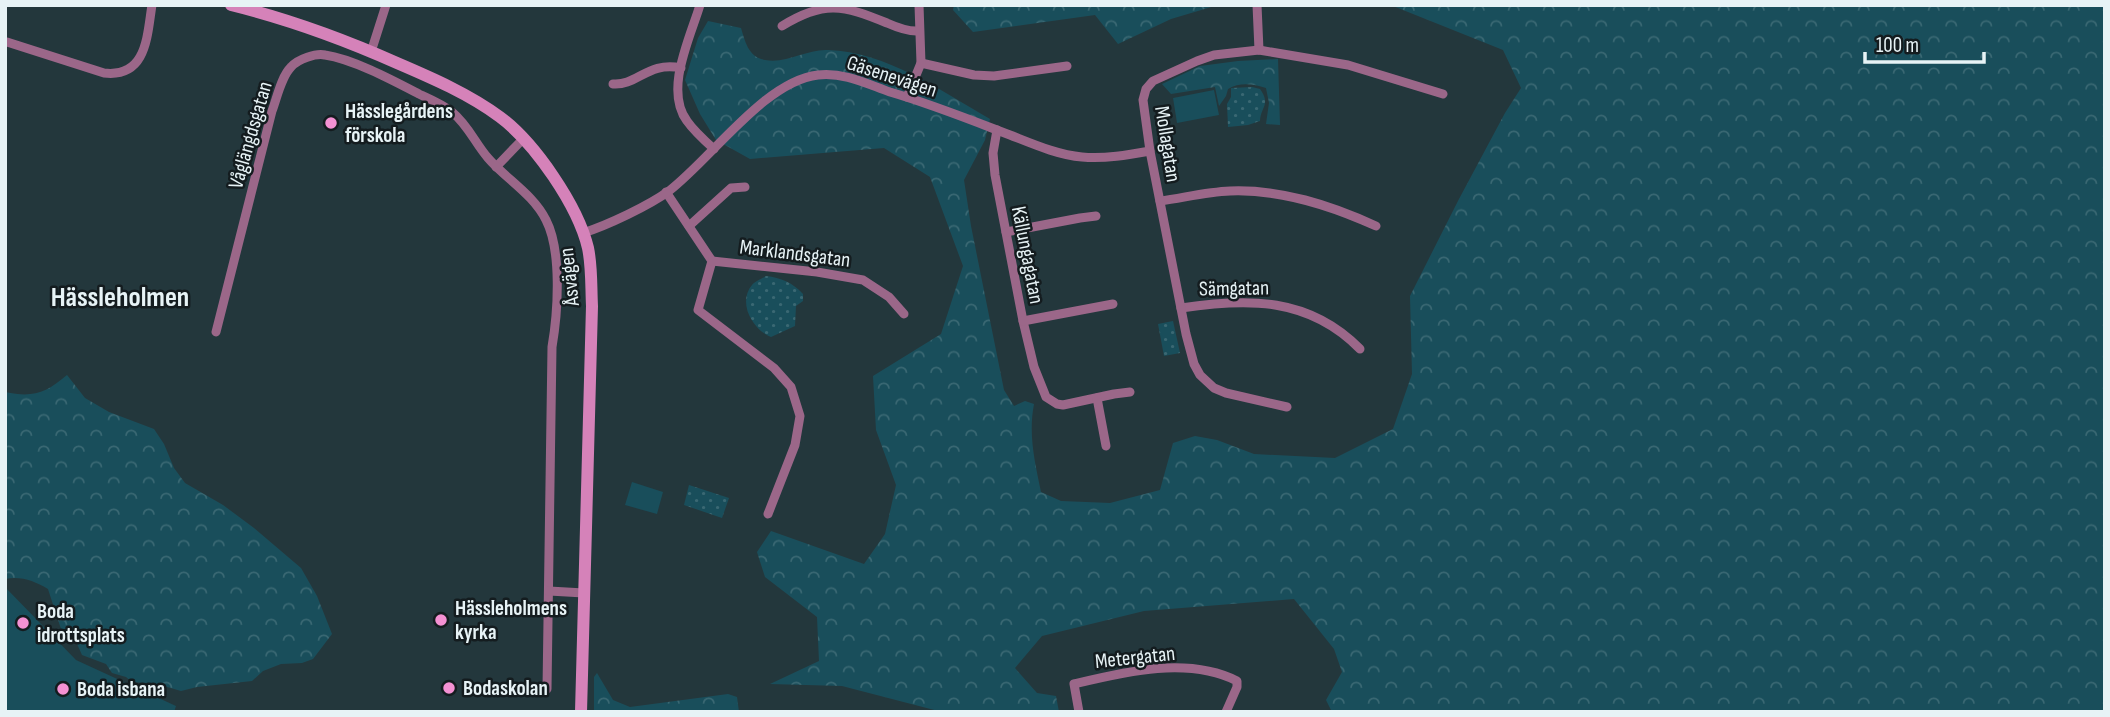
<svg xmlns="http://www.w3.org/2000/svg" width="2110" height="717" viewBox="0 0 2110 717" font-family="'Sofia Sans Condensed',sans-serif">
<defs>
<pattern id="grass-dots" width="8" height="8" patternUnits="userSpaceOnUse" patternTransform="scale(1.75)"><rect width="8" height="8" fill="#194e5b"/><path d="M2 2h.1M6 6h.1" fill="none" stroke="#3a6873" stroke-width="1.8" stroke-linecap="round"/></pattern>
<pattern id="forest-crowns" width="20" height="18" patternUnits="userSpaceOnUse" patternTransform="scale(1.75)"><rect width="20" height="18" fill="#194e5b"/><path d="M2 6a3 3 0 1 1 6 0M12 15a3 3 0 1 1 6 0" fill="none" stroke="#3a6873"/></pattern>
</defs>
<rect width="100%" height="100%" fill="#23373c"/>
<g fill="url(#grass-dots)">
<path d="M1252 87 1260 89C1271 105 1261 106 1260 121L1248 125 1228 127 1227 104 1231 97V88Z"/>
<path d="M766 276C781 278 792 282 803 294V301L796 306 795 326 771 337C753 330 737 303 752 285 755 281 762 279 766 276Z"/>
<polygon points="1173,321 1180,353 1164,356 1158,324"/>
<polygon points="689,485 729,498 722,518 684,505"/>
</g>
<g fill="url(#forest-crowns)">
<polygon points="954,5 1218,5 1171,19 1118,44 1095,15 973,32 953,10"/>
<path d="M1387 5H2105V712H1332L1326 700 1342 672 1334 649 1294 599 1144 611 1042 636 1015 668 1037 693 1056 696 1059 712H942L842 686 770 684 819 661 817 617 765 577 757 552 771 531 864 564 885 534 896 485 876 430 873 376 941 334 963 266 930 177 884 148 750 159 716 140 700 114 685 80 698 38 708 21 741 28C745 41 748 57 765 60 787 64 806 49 828 50 885 51 943 92 990 119L985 140 964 180 971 226 1004 390 1014 406 1025 401 1034 404C1028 435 1035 462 1041 492L1061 501 1110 503 1160 490 1173 443 1195 436 1217 440 1254 454 1335 458 1393 429 1412 374 1410 296 1459 199 1505 113 1521 88 1503 50 1393 6Z"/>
<path d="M1278 59 1280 125 1266 124 1269 103 1266 88C1253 84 1240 82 1228 89L1226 96 1219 106 1215 87 1171 94 1162 84 1200 66 1238 61Z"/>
<path d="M67 375 85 398 109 412 154 429 164 444 174 468 185 483 223 505 254 528 301 568 317 596 332 634 313 659 302 663 281 664 263 671 252 681 197 687 181 691 157 684 132 682 126 677 112 673 106 664 82 655 74 637 61 629 48 589C34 581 22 576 5 579V392C33 398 46 393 67 375Z"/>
<polygon points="597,673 613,700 630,707 728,694 737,697 739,712 594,712 594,677"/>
</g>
<g fill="#194e5b">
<polygon points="1214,90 1219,115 1177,123 1173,98"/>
<polygon points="632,482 663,492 657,514 625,505"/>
<polygon points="5,587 76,660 176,706 174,712 5,712"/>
</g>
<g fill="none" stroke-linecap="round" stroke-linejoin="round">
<g stroke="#9b6789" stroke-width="9">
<path d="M700 5C690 38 664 90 687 121 694 131 705 141 714 149"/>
<polyline points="1257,5 1259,50"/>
<path d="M782 26C824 0 843 5 887 23 896 27 908 32 919 31"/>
<path d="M7 42 104 73C147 78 147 36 152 5"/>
<polyline points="371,52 386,5"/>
<polyline points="921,63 974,75 994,76 1067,66"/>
<path d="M613 84C637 86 648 61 681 68"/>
<polyline points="907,97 921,63 919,5"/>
<polyline points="997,130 993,153 995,175 1023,321 1034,367 1046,397 1057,404 1063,405 1114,394 1130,392"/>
<polyline points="496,167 523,139"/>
<polyline points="666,192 712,261 698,310 774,368 791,387 800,416 795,445 768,514"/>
<path d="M1160 201C1183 198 1206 192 1230 191 1281 189 1330 205 1376 226"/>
<polyline points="689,226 731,188 745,187"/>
<polyline points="1006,232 1080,218 1096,216"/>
<path d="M583 233C608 225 648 206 669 191 712 158 765 81 818 75 844 72 867 84 890 92 931 104 971 120 1010 135 1033 144 1058 155 1082 157 1105 159 1128 155 1150 151"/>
<polyline points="712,261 817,272 863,280 889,297 904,314"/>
<path d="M1181 308C1248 298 1309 297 1360 349"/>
<polyline points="1023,321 1113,304"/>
<path d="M216 332 272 111C277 98 281 77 291 67 298 59 316 53 325 55 353 59 394 81 419 94 430 99 442 104 452 112 468 125 475 143 488 158 506 179 533 194 546 220 562 251 558 312 552 347L547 689"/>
<polyline points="1097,398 1106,446"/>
<polyline points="1287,407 1226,393 1214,388 1200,375 1194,364 1186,334 1150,151 1143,100 1146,89 1153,81 1197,61 1214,55 1259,50 1348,65 1443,94"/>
<polyline points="549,591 584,593"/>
<path d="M1079 712 1074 684C1124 672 1188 656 1237 681V687L1226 712"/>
</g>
<path stroke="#d582b9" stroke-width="12" d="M231 5C288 19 343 39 397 63 432 78 469 94 500 117 535 143 578 206 588 248 592 267 591 287 592 306L581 712"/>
</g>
<g fill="#f491d3" stroke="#141c1f" stroke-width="2.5">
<circle cx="331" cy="123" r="7"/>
<circle cx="441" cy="620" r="7"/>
<circle cx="23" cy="623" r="7"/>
<circle cx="449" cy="688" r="7"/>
<circle cx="63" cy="689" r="7"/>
</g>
<g text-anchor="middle" stroke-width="5" stroke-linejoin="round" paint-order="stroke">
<g font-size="21" fill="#e7f3f6" stroke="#141c1f">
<text transform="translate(892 76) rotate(18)" y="7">Gäsenevägen</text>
<text transform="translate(250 135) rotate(-74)" y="7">Våglängdsgatan</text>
<text transform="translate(1168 144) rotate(81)" y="7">Mollagatan</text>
<text transform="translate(795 253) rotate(7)" y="7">Marklandsgatan</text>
<text transform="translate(1028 255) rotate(79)" y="7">Källungagatan</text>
<text transform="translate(569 277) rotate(-96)" y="7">Åsvägen</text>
<text transform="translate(1234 288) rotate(-1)" y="7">Sämgatan</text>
<text transform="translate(1135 657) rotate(-6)" y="7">Metergatan</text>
</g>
<g font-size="21" font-weight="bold" fill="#e7f3f6" stroke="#141c1f" text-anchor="start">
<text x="345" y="118">Hässlegårdens<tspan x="345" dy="24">förskola</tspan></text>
<text x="455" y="615">Hässleholmens<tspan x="455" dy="24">kyrka</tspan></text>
<text x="37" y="618">Boda<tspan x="37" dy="24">idrottsplats</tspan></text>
<text x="463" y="695">Bodaskolan</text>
<text x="77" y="696">Boda isbana</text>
</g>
<g font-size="28" font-weight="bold" fill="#e7f3f6" stroke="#141c1f">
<text x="120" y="306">Hässleholmen</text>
</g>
</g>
<rect width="2110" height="717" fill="none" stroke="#e7f3f6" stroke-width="14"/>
<path d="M1865 52v10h119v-10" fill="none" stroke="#e7f3f6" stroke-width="3.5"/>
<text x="1876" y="52" font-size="21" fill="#e7f3f6" stroke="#141c1f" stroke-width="5" paint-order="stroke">100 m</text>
</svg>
